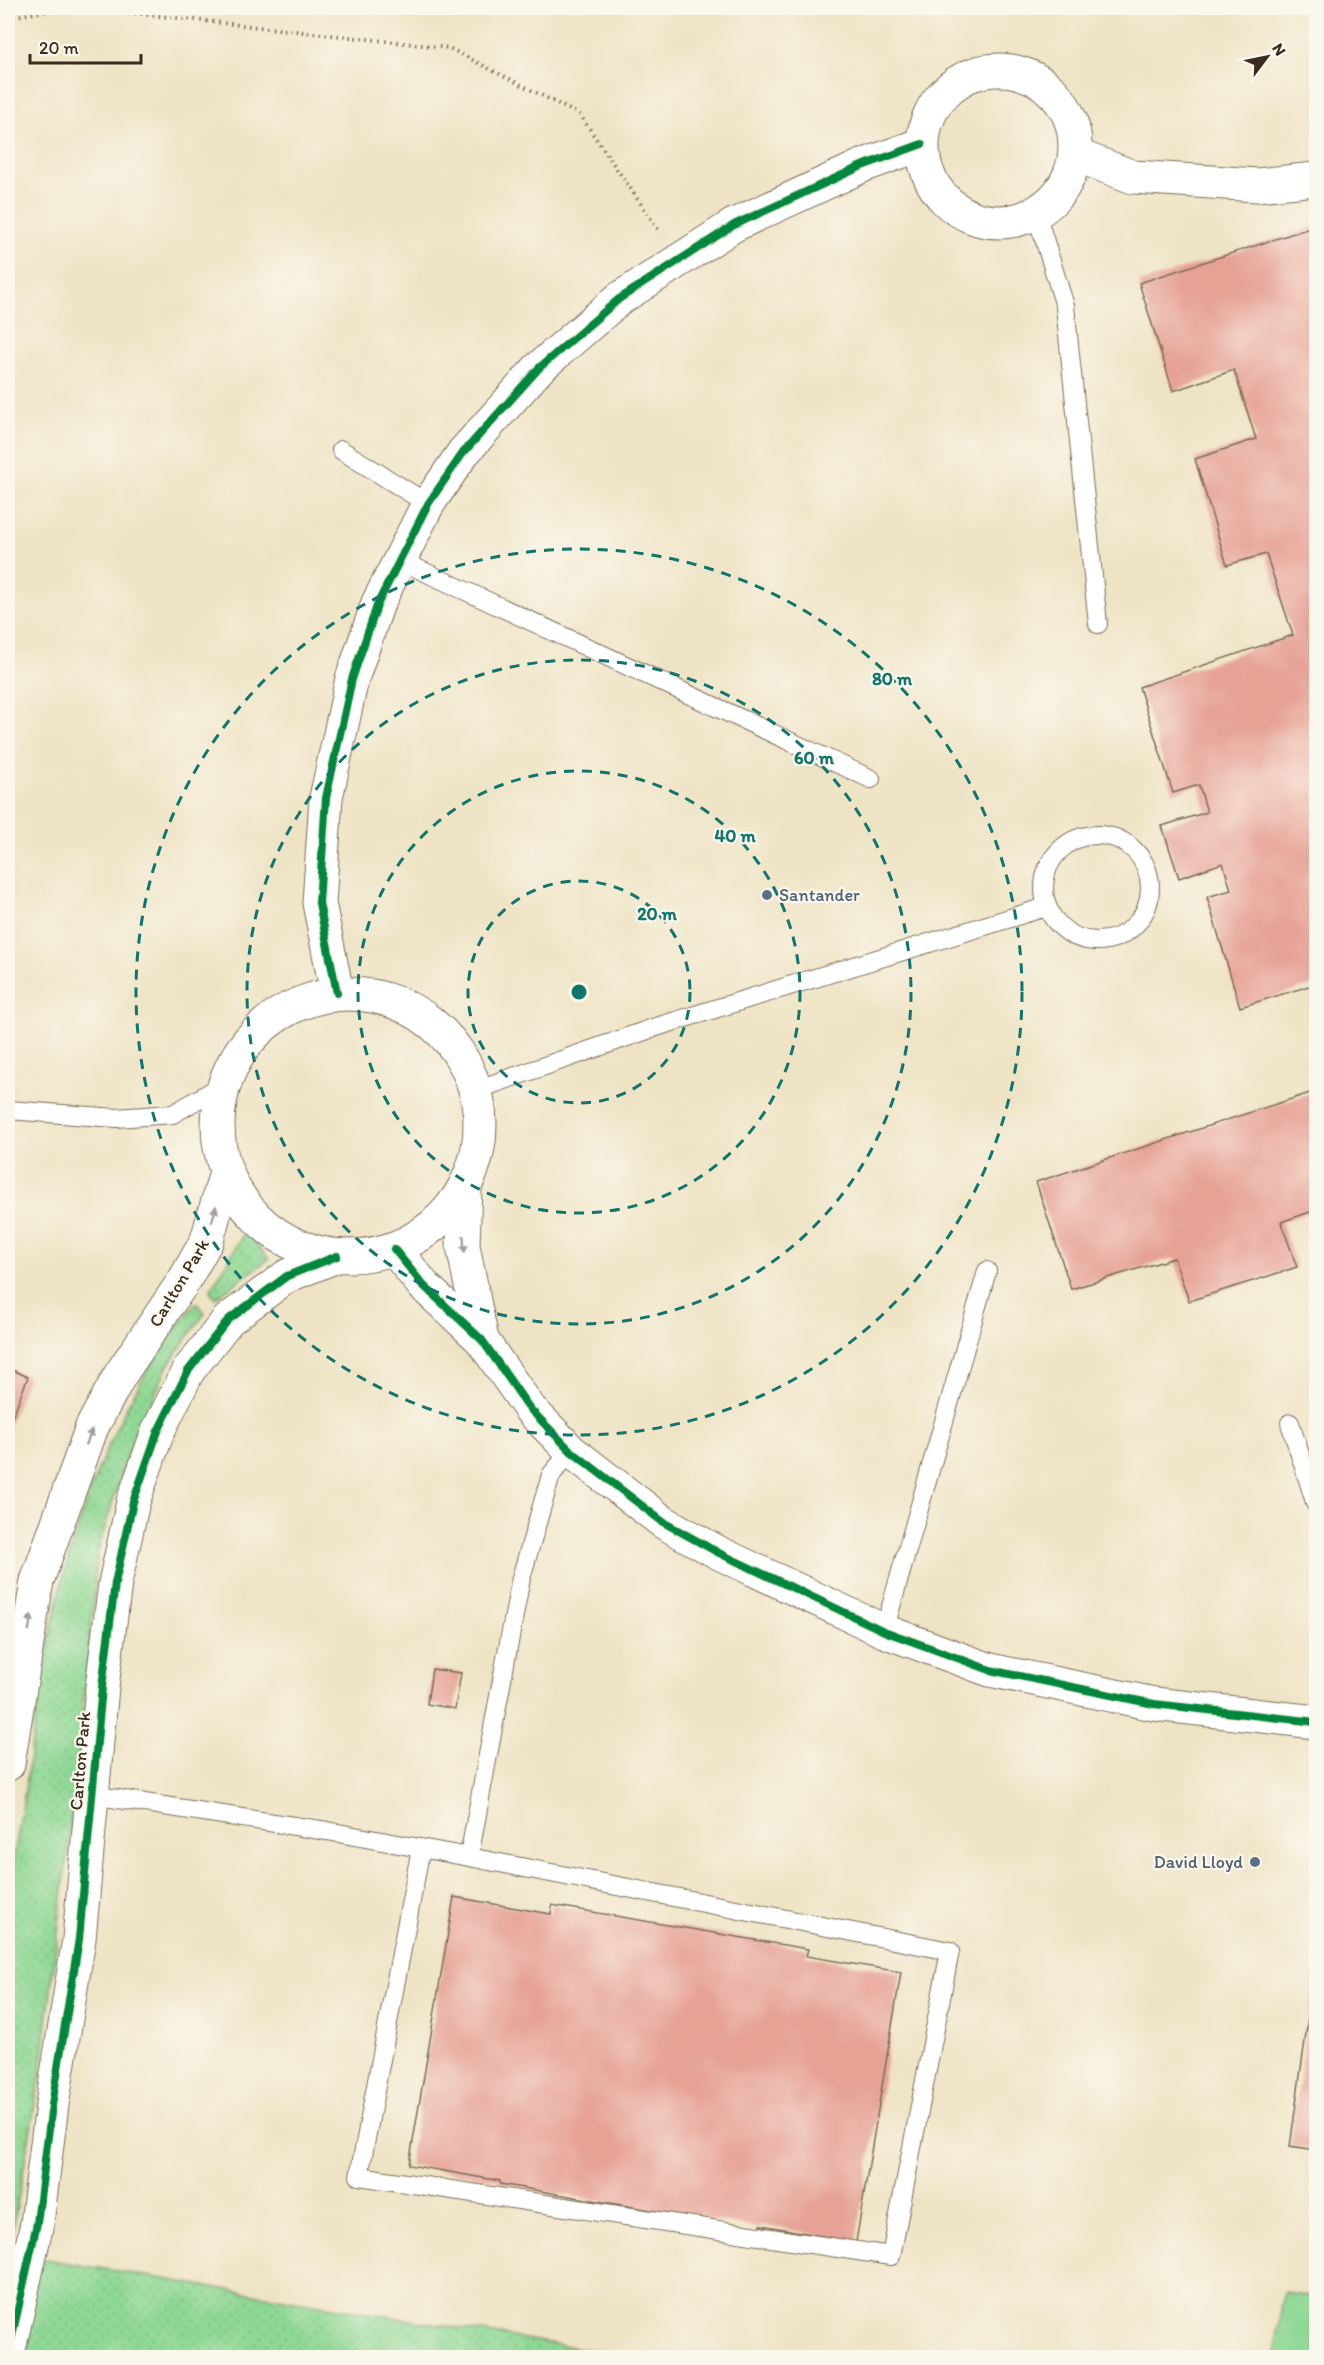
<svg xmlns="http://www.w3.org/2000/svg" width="1324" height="2365" viewBox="0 0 1324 2365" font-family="Itim,sans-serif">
<defs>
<pattern id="grass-dots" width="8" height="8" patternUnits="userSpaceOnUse" patternTransform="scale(1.5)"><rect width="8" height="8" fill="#8fd894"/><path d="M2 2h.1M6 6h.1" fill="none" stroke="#7cba7f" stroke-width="1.8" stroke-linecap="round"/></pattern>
</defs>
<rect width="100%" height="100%" fill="#fbf7ec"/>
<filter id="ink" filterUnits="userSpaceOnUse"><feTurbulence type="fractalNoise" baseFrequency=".0167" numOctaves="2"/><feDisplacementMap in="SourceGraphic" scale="12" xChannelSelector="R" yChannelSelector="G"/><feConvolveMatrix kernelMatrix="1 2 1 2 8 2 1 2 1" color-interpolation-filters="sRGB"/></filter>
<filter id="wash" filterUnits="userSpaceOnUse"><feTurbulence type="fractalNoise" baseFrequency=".008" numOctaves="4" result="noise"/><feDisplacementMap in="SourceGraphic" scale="24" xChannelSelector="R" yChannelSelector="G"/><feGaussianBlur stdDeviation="1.35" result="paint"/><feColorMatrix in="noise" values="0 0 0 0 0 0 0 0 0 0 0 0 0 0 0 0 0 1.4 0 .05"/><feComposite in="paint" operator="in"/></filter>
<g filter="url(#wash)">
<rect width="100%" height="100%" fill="#eee3c4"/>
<g fill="url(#grass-dots)" stroke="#658159" stroke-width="1.5">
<polygon points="245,1231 269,1259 215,1298 210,1292"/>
<path d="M196 1303 205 1313 168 1365 126 1458 98 1550 78 1766 41 2071 8 2256C8 2179 8 2103 8 2026 8 1988 5 1950 8 1912 10 1869 20 1826 26 1784 49 1612 82 1439 196 1303Z"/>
<polygon points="38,2258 632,2357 18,2358"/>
</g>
<polygon fill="#8fd894" stroke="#658159" stroke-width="1.5" points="1284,2292 1316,2297 1316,2357 1274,2357"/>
<g id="blocks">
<g fill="#e7a195">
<polygon points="1316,226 1316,984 1240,1007 1207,897 1231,890 1223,863 1179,878 1162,826 1207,812 1199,785 1173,793 1139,687 1293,635 1266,554 1227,565 1195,459 1256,439 1234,370 1173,391 1139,283"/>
<polygon points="1316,1091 1316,1210 1281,1222 1297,1267 1189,1301 1174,1258 1071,1289 1036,1182"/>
<polygon points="8,1368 28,1377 8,1428"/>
<polygon points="432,1669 461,1673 455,1709 427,1704"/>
<polygon points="454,1897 551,1914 552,1905 808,1949 806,1956 901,1972 856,2242 761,2225 761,2229 500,2184 500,2181 409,2165"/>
<polygon points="1315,1970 1316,1970 1316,2150 1290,2146"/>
</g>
</g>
</g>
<g filter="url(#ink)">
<use href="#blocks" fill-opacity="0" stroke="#7a6b58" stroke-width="1.5"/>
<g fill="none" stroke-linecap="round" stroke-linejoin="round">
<defs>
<g id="service">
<polyline points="1036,213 1065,306 1098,624"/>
<polyline points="341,450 428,504"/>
<polyline points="399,560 871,779"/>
<circle cx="1097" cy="888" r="53"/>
<polyline points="476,1090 656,1027 1046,907"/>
<polyline points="8,1110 116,1118 173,1114 222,1085"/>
<polyline points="1290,1423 1316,1505"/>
<polyline points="884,1631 987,1271"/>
<polyline points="92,1795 327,1831 469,1857 521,1578 551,1475 571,1451"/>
<polyline points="421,1848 359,2176 891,2256 950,1951 469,1857"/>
</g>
<g id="minor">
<circle cx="999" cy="146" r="76"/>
<polyline points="1076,155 1133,177 1257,185 1316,179"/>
<polyline points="337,993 319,903 326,798 352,679 378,603 428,504 463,453 539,368 619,299 734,225 862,166 922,144"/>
<polyline points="465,1186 463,1246 482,1340"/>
<polyline points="394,1249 424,1286 482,1340 530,1409 571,1451 663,1522 719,1553 884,1631 990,1670 1154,1704 1316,1722"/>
</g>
<g id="tertiary">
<circle cx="349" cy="1125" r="131"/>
<polyline points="8,1764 37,1581 92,1427 120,1375 185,1279 207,1240 226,1172"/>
<polyline points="8,2354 37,2223 52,2105 79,1939 102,1687 115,1583 133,1502 158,1431 188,1371 228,1320 287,1276 337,1256"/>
</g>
</defs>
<use href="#service" stroke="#7a6b58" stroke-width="20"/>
<use href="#minor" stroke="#7a6b58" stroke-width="35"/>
<use href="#tertiary" stroke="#7a6b58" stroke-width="35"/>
<g stroke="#7a6b58" stroke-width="4" stroke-dasharray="1.5 4.5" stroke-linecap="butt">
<polyline points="87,8 449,48 580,115 660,232"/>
<polyline points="8,17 68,8"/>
</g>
<use href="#service" stroke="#fff" stroke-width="18"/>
<use href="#minor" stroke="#fff" stroke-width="33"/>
<use href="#tertiary" stroke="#fff" stroke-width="33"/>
<defs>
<g id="cycleway">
<polyline points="337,993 319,903 326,798 352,679 378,603 428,504 463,453 539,368 619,299 734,225 862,166 922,144"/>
<polyline points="394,1249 424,1286 482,1340 530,1409 571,1451 663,1522 719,1553 884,1631 990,1670 1154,1704 1316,1722"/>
<polyline points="8,2354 37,2223 52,2105 79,1939 102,1687 115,1583 133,1502 158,1431 188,1371 228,1320 287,1276 337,1256"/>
</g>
</defs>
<use href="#cycleway" stroke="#fbf7ec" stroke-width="11"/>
<use href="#cycleway" stroke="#00873e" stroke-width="8"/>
</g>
<defs><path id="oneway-solid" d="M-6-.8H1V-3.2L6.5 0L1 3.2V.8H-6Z" transform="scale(1.5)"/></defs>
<g fill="#a79f9a">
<use href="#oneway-solid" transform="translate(214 1214) rotate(-75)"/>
<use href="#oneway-solid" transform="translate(464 1244) rotate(86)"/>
<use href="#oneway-solid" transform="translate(89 1437) rotate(-70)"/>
<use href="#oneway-solid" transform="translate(30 1623) rotate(-81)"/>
</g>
</g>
<g fill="none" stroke="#0f766e" stroke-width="3" stroke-dasharray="10 8">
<circle cx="579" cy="992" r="111"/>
<circle cx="579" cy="992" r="221"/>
<circle cx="579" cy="992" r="332"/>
<circle cx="579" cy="992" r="443"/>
</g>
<g fill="#5c6f8a" stroke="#fbf7ec" stroke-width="2">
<circle cx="767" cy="895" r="6"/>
<circle cx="1255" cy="1862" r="6"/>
</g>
<g text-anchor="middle" stroke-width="4.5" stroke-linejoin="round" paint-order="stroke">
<g font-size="18" fill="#4e5e75" stroke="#fbf7ec" text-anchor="start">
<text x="779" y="901">Santander</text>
<text x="1243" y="1868" text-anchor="end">David Lloyd</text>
</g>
<g font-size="18" fill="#3b2a1e" stroke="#fbf7ec">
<text transform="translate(179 1283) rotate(-59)" y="6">Carlton Park</text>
<text transform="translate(80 1761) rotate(-85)" y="6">Carlton Park</text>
</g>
</g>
<circle cx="579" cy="992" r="9" fill="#0f766e" stroke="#fbf7ec" stroke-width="3"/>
<g font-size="18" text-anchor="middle" font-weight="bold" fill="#0f766e" stroke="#fbf7ec" stroke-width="4.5" stroke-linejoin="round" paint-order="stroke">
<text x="892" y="685">80 m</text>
<text x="814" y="764">60 m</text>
<text x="735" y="842">40 m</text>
<text x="657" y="920">20 m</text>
</g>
<rect width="1324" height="2365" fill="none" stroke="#fbf7ec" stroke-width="30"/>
<g transform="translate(1267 57) rotate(58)" stroke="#fbf7ec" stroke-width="4.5" paint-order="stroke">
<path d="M0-4.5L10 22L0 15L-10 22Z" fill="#3b2a1e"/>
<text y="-9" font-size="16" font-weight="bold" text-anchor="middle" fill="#3b2a1e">N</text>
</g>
<path d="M30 54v9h111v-9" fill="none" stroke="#3b2a1e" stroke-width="3"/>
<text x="39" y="54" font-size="18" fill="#3b2a1e" stroke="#fbf7ec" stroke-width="4.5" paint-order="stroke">20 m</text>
</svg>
